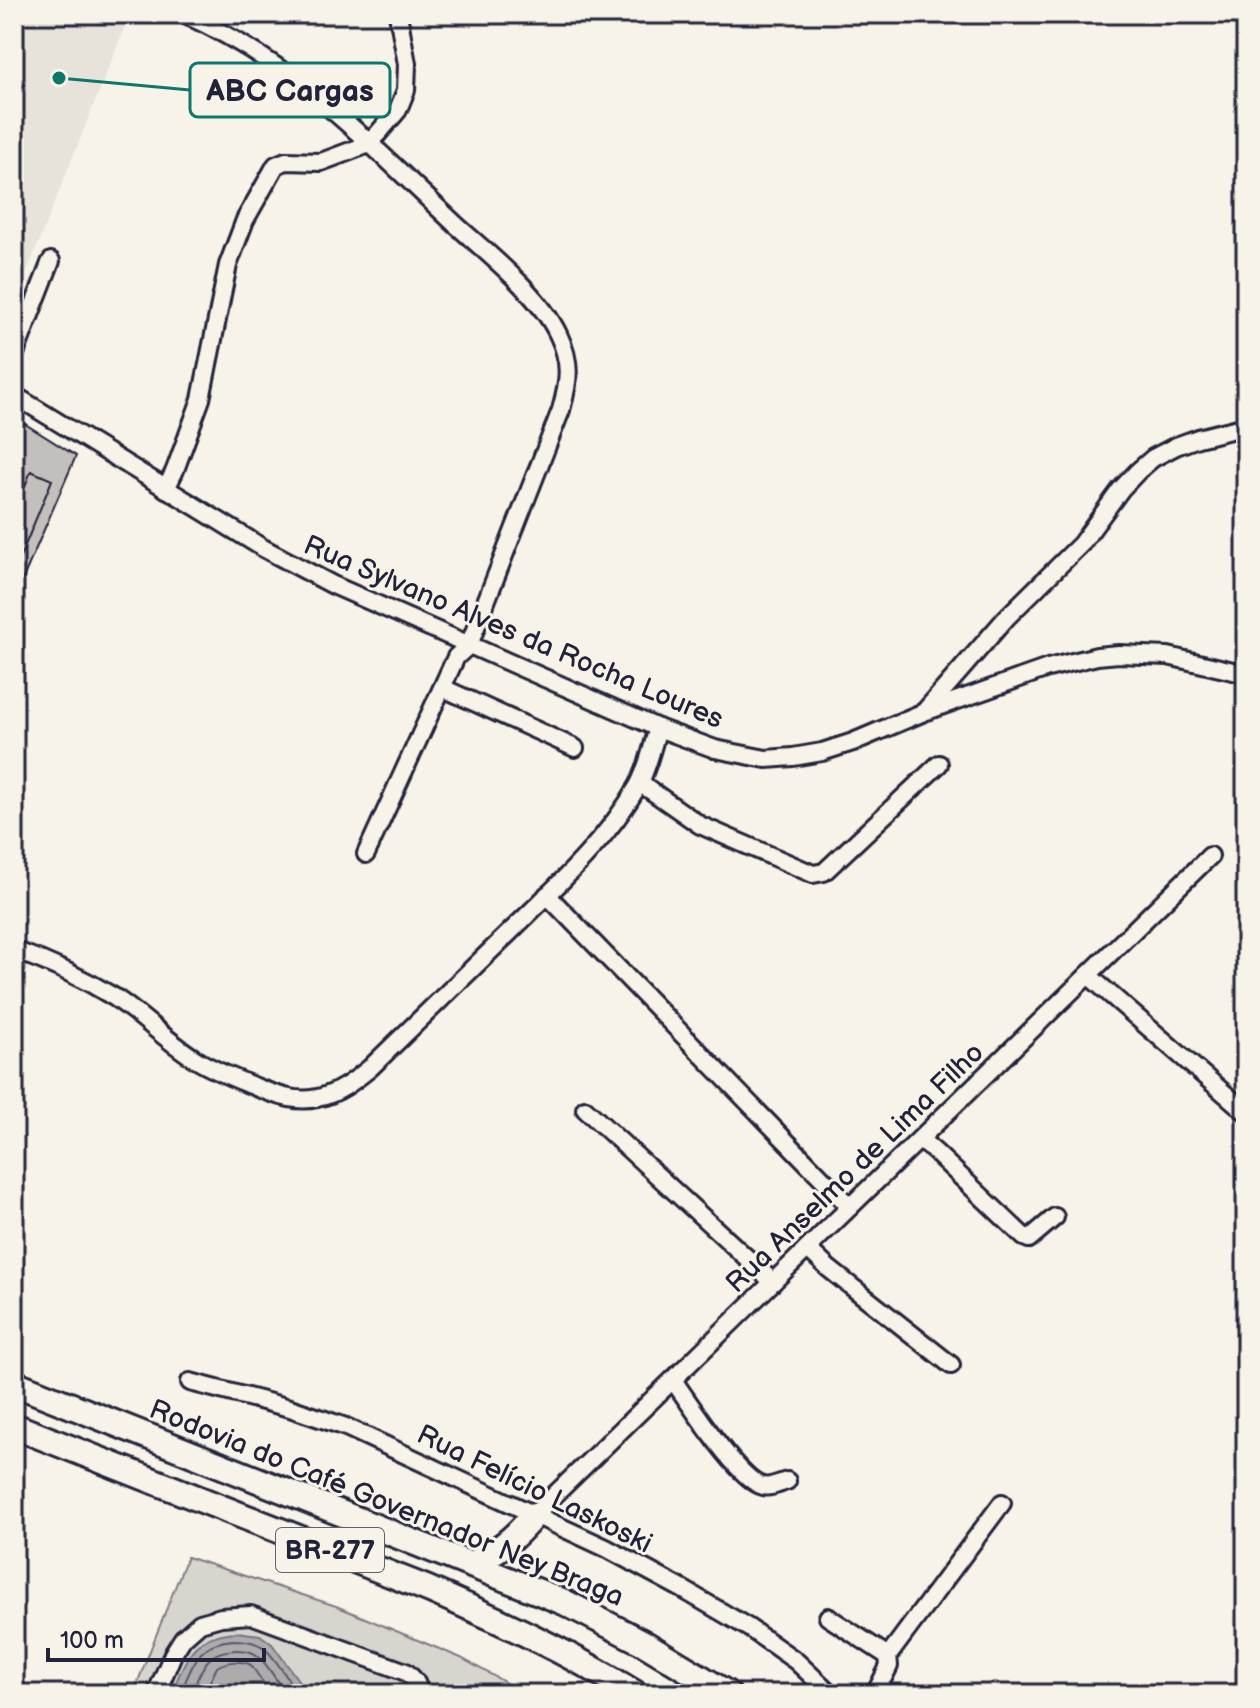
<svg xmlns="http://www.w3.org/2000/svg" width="1260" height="1708" viewBox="0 0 1260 1708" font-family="'Balsamiq Sans',sans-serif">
<rect width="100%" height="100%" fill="#f7f3e8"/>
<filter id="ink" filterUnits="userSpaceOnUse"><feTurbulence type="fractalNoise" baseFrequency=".0125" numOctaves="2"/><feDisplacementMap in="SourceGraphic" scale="16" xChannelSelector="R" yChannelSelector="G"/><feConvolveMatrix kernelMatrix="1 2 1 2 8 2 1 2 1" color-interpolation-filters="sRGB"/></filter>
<g filter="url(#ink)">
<polygon fill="#e7e3db" points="14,14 130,14 14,304"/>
<polygon fill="#d8d5cf" stroke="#7d7c85" stroke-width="2" points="187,1557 336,1606 461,1658 526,1694 133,1694"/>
<path fill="#aeabad" stroke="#76747f" stroke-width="2" d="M236 1632 260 1635 272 1644 308 1694H171C188 1656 190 1636 236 1632Z"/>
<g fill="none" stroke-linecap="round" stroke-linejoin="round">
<g stroke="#5a5969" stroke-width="2">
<path d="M180 1694C193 1665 197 1642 234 1640 245 1640 255 1641 264 1648 277 1659 287 1679 298 1694"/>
<path d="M191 1694C202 1669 205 1650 237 1650 245 1650 254 1651 260 1658 270 1668 277 1682 286 1694"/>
<path d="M204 1694 217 1667C226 1661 241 1660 251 1665L271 1694"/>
</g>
</g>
<g fill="#c2bfbd" stroke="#22223b" stroke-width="2">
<polygon points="14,417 76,456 14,599"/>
<polygon points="31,471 52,480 14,572 14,514"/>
</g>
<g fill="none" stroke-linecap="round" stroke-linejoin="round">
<defs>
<g id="minor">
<path d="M183 14C291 60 371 145 455 224 488 254 539 294 558 334 572 363 569 381 561 410L469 645 456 657 366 854"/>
<polyline points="14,356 51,261"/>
<polyline points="14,395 263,548 333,585 658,728 715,749 766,759 793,757 822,752 853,742 924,712 1007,617 1081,544 1121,489 1138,471 1153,458 1176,446 1198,438 1246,426"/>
<polyline points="166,489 175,470 201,399 228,265 245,220 276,165 286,161 321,162 369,144 398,110 406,90 407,64 398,14"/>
<polyline points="443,688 575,748"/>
<polyline points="927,711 1048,668 1097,656 1119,654 1168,656 1246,674"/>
<polyline points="640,783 700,825 813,874 824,872 939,764"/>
<polyline points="547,895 850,1207"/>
<path d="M14 950C48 962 83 978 114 997 145 1017 170 1045 202 1063 220 1073 239 1080 258 1088 277 1095 296 1103 317 1098 338 1094 354 1081 370 1068 418 1021 466 975 514 928 558 885 607 840 638 786 648 768 652 747 658 728"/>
<polyline points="1088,975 1246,1112"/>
<polyline points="585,1109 773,1282"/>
<polyline points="920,1139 936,1153 1024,1237 1029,1239 1055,1217"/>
<polyline points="808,1249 828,1268 951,1365"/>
<path d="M673 1380C689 1402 739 1481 763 1486 770 1488 780 1483 787 1481"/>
<polyline points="190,1382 290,1408 346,1427 606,1548 684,1590 749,1628 796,1661 831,1694"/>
<polyline points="534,1515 1210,856"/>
<polyline points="828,1617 888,1656 889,1666 875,1694"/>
<polyline points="888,1656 1002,1503"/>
<path d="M156 1694 173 1654 183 1638 200 1623 221 1617 251 1615 406 1672C413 1678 420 1684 417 1694"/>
</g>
<g id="highway">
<polyline points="14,1383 564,1602 642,1642 728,1694"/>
<path d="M14 1426 428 1589C499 1620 570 1653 636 1694"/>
<path d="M471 1564C499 1551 514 1539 534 1515"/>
</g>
</defs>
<use href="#minor" stroke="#22223b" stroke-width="22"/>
<use href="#highway" stroke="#22223b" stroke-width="30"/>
<use href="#minor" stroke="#f7f3e8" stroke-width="16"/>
<use href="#highway" stroke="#f7f3e8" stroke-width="24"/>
</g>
</g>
<g text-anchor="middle" stroke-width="6" stroke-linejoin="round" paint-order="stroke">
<rect fill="#f7f3e8" stroke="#62616f" stroke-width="2" x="276" y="1528" width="108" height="44" rx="6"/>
<g font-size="26" font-weight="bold" fill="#22223b">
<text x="330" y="1559">BR-277</text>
</g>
<g font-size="28" fill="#22223b" stroke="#f7f3e8">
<text transform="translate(514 631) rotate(23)" y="10">Rua Sylvano Alves da Rocha Loures</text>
<text transform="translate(854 1167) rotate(-44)" y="10">Rua Anselmo de Lima Filho</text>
<text transform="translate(535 1488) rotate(26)" y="10">Rua Felício Laskoski</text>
<text transform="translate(387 1502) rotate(22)" y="10">Rodovia do Café Governador Ney Braga</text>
</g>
</g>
<path fill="none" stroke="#0f766e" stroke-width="3" d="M59 78L190 90"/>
<circle fill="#0f766e" stroke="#f7f3e8" stroke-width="3" cx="59" cy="78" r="8"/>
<rect fill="#f7f3e8" stroke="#0f766e" stroke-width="3" x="190" y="63" width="200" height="54" rx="8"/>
<g font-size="30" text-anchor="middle" font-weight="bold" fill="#22223b">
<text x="290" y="101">ABC Cargas</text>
</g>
<rect width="1260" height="1708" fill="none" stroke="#f7f3e8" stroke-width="48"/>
<rect x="24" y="24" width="1212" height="1660" fill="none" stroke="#22223b" stroke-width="3" filter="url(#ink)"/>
<path d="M48 1648v12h216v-12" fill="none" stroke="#22223b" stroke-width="4"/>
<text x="60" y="1648" font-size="24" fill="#22223b" stroke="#f7f3e8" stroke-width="6" paint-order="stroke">100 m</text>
</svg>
